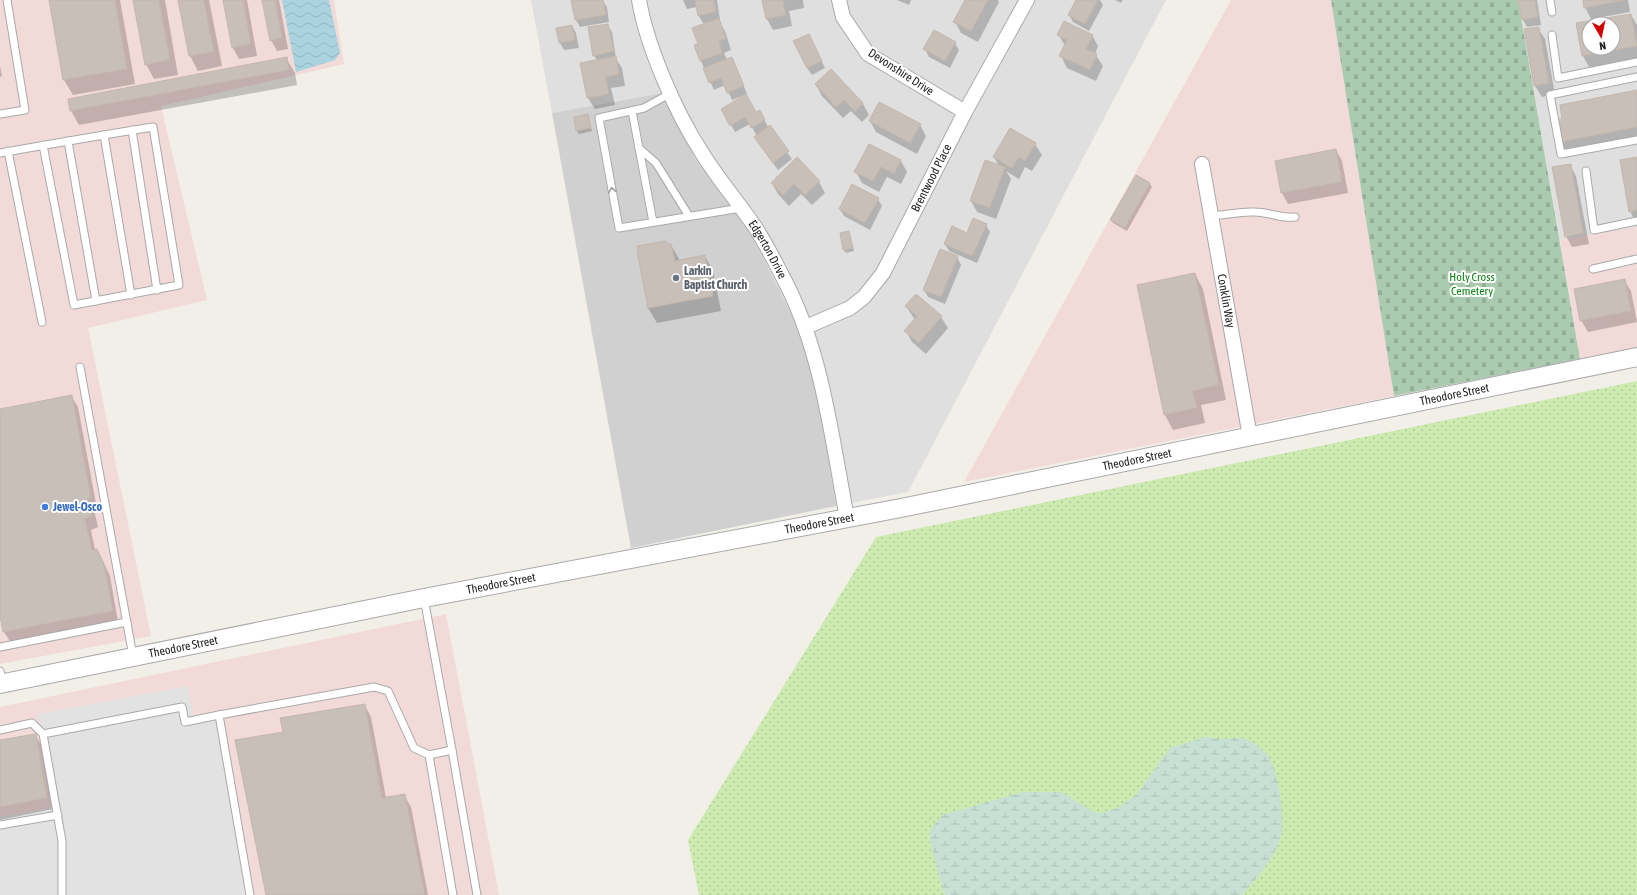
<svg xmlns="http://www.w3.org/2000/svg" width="1637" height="895" viewBox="0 0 1637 895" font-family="'Asap Condensed',sans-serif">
<defs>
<pattern id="grass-dots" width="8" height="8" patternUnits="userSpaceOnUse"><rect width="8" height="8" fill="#cdebb0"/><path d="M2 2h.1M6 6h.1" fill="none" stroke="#b0c997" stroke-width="1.8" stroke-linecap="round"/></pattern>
<pattern id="wetland-marsh" width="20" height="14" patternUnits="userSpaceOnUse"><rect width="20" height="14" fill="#c6e0d4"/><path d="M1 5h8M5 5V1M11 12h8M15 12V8" fill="none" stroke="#aac0b6"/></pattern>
<pattern id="cemetery-stones" width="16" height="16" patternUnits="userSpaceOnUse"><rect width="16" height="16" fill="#aacbaf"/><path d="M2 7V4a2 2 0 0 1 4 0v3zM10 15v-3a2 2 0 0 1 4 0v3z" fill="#92ae96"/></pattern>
<pattern id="water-waves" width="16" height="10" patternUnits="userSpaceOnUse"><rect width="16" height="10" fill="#aad3df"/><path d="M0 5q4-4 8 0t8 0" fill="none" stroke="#92b5bf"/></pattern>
</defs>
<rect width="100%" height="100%" fill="#f2efe9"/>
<g fill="#e0dfdf" fill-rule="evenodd">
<polygon points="531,0 1166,0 908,492 836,506 821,410 750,232 696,160 663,93 552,113"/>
<path d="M1518 0H1637V227L1560 240ZM1589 24H1613V48H1589Z"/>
</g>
<g fill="#f2dad9">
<polygon points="0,0 334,0 344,64 161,106 207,300 88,328 151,636 0,664"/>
<polygon points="1231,0 1331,0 1394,396 964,482"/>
<polygon points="1637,227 1637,348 1580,359 1560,240"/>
<polygon points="446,614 499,895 0,895 0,707"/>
</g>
<polygon fill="#d0d0d0" points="663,93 696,160 750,232 799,330 821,410 836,506 631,548 552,113"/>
<polygon fill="url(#grass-dots)" points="1637,381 1637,895 699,895 688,840 876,537"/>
<path fill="url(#wetland-marsh)" d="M1206 737C1211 737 1214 739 1218 739 1227 740 1241 736 1248 740 1254 743 1263 749 1267 755 1279 769 1286 823 1280 840 1275 856 1254 882 1242 895H945L943 891 930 841V830L942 815 1023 792H1061L1092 811 1100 813 1118 808 1137 794 1170 748Z"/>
<polygon fill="url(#cemetery-stones)" points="1331,0 1518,0 1580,359 1394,396"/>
<polygon fill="#e2e2e2" points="188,686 194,721 219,715 250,895 0,895 0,817 56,807 38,714"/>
<polygon fill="url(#water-waves)" points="282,0 329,0 340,53 335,60 296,72"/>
<g fill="#0003" fill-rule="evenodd">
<polygon points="50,0 120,0 135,84 73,95 64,80"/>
<polygon points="134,0 165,0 178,75 154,79 146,64"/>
<polygon points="179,0 209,0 222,66 198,71 190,56"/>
<polygon points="224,0 247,0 257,56 239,59 233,48"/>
<polygon points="263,0 279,0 288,49 277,51 271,40"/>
<polygon points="572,0 593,0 593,2 602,0 607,7 609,22 580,27 576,20"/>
<polygon points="683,0 717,0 720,20 718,20 725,31 731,50 724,53 727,60 735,65 747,94 732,100 725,85 714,90 701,61 699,45 709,22 703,23 699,16 697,7 687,9"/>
<polygon points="763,0 803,0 804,8 789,11 792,26 773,30 767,19"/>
<polygon points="897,0 911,0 909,5"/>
<polygon points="967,0 998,0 999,2 978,42 961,33 955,22"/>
<polygon points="1077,0 1100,0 1103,5 1089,31 1073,22 1069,15"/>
<polygon points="1115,0 1123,0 1121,3"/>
<polygon points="1519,0 1537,0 1541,25 1527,27 1523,20"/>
<polygon points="1583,0 1628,0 1630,12 1591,19 1585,7"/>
<path d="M1631 15 1637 25V59L1589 67 1583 56 1577 24ZM1589 24H1613V48H1589Z"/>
<polygon points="607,25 612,32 616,59 622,68 625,86 611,88 615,105 595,109 588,98 597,61 594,55"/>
<polygon points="572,26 576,33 579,48 564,50 560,43 557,29"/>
<polygon points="1538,28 1545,39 1555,94 1542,97 1535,86"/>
<polygon points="1059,35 1092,35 1098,46 1095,54 1103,66 1096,81 1067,68 1061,56 1065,46"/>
<polygon points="812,42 825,68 812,75 807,68"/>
<polygon points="955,43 959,50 950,68 929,57 925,49"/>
<polygon points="286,58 295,73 297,85 79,125 71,111"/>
<polygon points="0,66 2,76 0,77"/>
<polygon points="831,71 863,104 869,115 862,122 851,111 843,118 822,96 816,85"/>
<polygon points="1637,91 1637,144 1569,156 1561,142 1564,119"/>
<polygon points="722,109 756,114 760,112 768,127 792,159 778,170 759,144 757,136 750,124 735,132"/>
<polygon points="588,116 592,131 579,134 577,131"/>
<polygon points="870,121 920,125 926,136 917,154 876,132"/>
<polygon points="1035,144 1042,155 1032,171 1025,167 1019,179 1006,171 1011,179 996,219 977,212 971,201 999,166 994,157"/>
<polygon points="870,145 901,161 907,172 901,184 887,177 879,192 862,183 856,172"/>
<polygon points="1336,150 1342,161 1348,193 1288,204 1282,193"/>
<polygon points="1637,158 1637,222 1636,223 1630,211"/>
<polygon points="1570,165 1576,176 1589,244 1572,247 1566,236"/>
<polygon points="1136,176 1150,184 1152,187 1127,231 1113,223 1111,220"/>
<polygon points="819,182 825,193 812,205 801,194 789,206 778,194 772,183"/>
<polygon points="878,199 882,206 870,230 844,216 840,209"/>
<polygon points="986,225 990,232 977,263 949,251 945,244"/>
<polygon points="849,232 854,251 846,253 844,250"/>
<polygon points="667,245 671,245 680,261 705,256 713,271 721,311 657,323 648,308"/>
<polygon points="957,257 961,265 945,304 928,297 924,290"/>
<polygon points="1195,274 1203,289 1226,400 1201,405 1205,423 1173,430 1165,415"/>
<polygon points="1624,280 1631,291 1637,322 1588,332 1581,320"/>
<polygon points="916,295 941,317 948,328 926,354 912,342 906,331 915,320 906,306"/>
<polygon points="71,396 78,407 97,509 94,510 98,527 91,530 95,550 97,550 103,561 110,576 118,622 11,643 4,632 0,611 0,410"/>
<polygon points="365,706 371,717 386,798 404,795 411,807 428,895 266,895 285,733"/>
<polygon points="35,735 42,746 53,809 0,820 0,741"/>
</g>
<g fill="#c7bfb8" stroke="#c4b6ab" fill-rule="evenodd">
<polygon points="49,0 115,0 127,69 63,80"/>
<polygon points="133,0 159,0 170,60 145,65"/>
<polygon points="178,0 204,0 214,52 189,56"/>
<polygon points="223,0 243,0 251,44 232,48"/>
<polygon points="262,0 275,0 282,38 270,41"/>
<polygon points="571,0 591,0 591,1 603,0 606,15 575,20"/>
<polygon points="695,0 714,0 716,12 698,16"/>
<polygon points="762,0 783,0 786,15 766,19"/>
<polygon points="965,0 988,0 971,31 953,22"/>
<polygon points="1076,0 1098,0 1085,24 1068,15"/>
<polygon points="1518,0 1535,0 1538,17 1522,20"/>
<polygon points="1583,0 1624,0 1584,8"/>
<path d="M1631 14 1637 46 1582 56 1576 23ZM1589 24H1613V48H1589Z"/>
<polygon points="719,18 726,39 719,41 722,53 700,61 694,45 698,44 692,28"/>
<polygon points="1064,21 1093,35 1086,49 1097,54 1090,70 1059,56 1067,40 1057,35"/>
<polygon points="608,24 614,51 593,56 588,27"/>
<polygon points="572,25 575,40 559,43 556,28"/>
<polygon points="1539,27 1549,83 1534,86 1524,29"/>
<polygon points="934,30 956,42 945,61 923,49"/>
<polygon points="809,34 822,61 807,68 793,41"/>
<polygon points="616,56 619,74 606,77 609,94 587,98 580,63"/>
<polygon points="287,57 289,70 70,111 68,99"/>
<polygon points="732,57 744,86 727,93 721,78 709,83 703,68"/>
<polygon points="831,69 863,103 855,112 844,100 836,107 815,84"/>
<polygon points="1637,90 1637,127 1560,142 1556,120 1562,119 1560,105"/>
<polygon points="746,94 756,112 760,110 765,120 751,128 745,117 730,126 721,109"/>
<polygon points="879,102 921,124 910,143 869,121"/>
<polygon points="588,114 591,128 576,131 574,117"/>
<polygon points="770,125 789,151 773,163 754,137"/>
<polygon points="1010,128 1036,143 1025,161 1019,157 1012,168 993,157"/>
<polygon points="869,144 901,160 894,174 881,167 873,181 854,172"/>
<polygon points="1336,149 1342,182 1281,193 1275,161"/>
<polygon points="797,157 820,181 805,195 794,184 783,195 771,183"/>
<polygon points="1637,157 1637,210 1629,212 1620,160"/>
<polygon points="985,160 1005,167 990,208 970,201"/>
<polygon points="1571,164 1583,233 1565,237 1552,167"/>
<polygon points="1136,175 1150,183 1125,228 1110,220"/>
<polygon points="852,184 879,198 865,223 839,209"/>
<polygon points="973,218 987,224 972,256 944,244 952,226 967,233"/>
<polygon points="849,231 853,248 843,250 840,233"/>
<polygon points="666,241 667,244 671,244 675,261 705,255 713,296 648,308 637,251 638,250 637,246"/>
<polygon points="940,249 958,256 941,297 923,290"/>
<polygon points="1195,273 1219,385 1193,391 1197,408 1164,415 1137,285"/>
<polygon points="1625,279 1631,311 1580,321 1574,289"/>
<polygon points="916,294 942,316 919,343 904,331 917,316 905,306"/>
<polygon points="72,395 91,498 88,499 92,516 85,519 92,550 97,549 104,564 113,611 3,632 0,616 0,409"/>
<polygon points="365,704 382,798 405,794 425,895 266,895 235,740 283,732 280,718"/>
<polygon points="36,734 47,798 0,807 0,740"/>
</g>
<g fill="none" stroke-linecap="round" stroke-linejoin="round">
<defs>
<g id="service">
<polyline points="1550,0 1552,12"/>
<polyline points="1552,35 1558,78 1637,62"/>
<polyline points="1637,77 1550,95 1561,154 1637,140"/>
<polyline points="671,93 644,108 599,118 619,228 741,208"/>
<polyline points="632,111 653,222"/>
<polyline points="0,114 25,110 7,0"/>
<polyline points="132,130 157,290"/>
<polyline points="104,135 131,295"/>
<polyline points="68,141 96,301"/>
<polyline points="639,148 656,163 689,216"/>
<polyline points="8,151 42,322"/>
<path d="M0 153C51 144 102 135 153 127L179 285 74 305 43 145"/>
<polyline points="1586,171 1594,230 1637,221"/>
<path d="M1211 216C1226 215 1241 211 1255 212 1269 212 1282 219 1295 217"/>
<polyline points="1593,269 1637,259"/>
<polyline points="80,367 133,656"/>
<polyline points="0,647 127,622"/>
<polyline points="0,671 3,684"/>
<polyline points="0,730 32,723 43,734 62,841 62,895"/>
<polyline points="43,734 182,707 185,722 219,715"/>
<polyline points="452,750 477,895"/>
<polyline points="429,755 453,895"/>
<polyline points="0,825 58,815"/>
<polyline points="250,895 219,715 374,687 388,691 414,748 429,755 452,750 424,598"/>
</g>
<g id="minor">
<path id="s1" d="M639 0C647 47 676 113 702 153 718 179 738 202 755 227 767 245 777 266 787 285 823 357 832 440 847 518"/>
<polyline points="839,0 843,17 868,54 965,112"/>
<path id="s2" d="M1202 164 1250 437"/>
<path id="s3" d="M806 327 850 308 864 297 883 273 965 112 1027 0"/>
</g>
<g id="tertiary">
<path id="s4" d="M0 684 424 598 901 508 1637 357"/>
</g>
</defs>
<use href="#service" stroke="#a9a9a9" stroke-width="9"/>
<use href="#minor" stroke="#a9a9a9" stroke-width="16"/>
<use href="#tertiary" stroke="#a9a9a9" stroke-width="20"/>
<use href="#service" stroke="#fff" stroke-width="7"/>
<use href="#minor" stroke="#fff" stroke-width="14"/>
<use href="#tertiary" stroke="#fff" stroke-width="18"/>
</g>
<defs><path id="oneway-chevron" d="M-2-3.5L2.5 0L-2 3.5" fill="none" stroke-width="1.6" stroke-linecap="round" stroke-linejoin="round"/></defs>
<use stroke="#9c9c9c" href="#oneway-chevron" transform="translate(612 190) rotate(-100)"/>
<circle fill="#6b7280" stroke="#fff" stroke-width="1.5" cx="676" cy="278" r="4"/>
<circle fill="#3f7fe0" stroke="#fff" stroke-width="1.5" cx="45" cy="507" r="4"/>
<g text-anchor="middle" stroke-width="4" stroke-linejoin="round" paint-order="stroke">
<g font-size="12" fill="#222" stroke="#fff">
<text transform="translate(901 72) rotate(33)" y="4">Devonshire Drive</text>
<text dy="4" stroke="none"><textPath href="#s3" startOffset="203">Brentwood Place</textPath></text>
<text dy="4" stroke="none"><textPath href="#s1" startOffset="283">Edgerton Drive</textPath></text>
<text dy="4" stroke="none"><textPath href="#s2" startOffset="139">Conklin Way</textPath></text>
<text dy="4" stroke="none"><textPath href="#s4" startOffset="1483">Theodore Street</textPath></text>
<text dy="4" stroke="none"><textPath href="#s4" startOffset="1159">Theodore Street</textPath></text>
<text dy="4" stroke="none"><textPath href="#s4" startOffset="835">Theodore Street</textPath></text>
<text dy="4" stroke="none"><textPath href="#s4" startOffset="511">Theodore Street</textPath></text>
<text dy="4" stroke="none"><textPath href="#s4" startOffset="187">Theodore Street</textPath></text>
</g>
<g font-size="12" font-weight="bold" fill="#5b616d" stroke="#fff" text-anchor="start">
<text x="684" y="275">Larkin<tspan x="684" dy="14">Baptist Church</tspan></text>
</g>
<g font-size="12" fill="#0c8416" stroke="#fff">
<text x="1472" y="281">Holy Cross<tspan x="1472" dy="14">Cemetery</tspan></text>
</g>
<g font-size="12" font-weight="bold" fill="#366cbe" stroke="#fff" text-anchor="start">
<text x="53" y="511">Jewel-Osco</text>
</g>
</g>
<g transform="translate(1601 36) rotate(171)"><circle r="19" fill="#ffffff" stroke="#a7a7a7"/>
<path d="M0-3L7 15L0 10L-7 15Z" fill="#d40000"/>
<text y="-6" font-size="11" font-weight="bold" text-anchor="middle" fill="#222222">N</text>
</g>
</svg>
